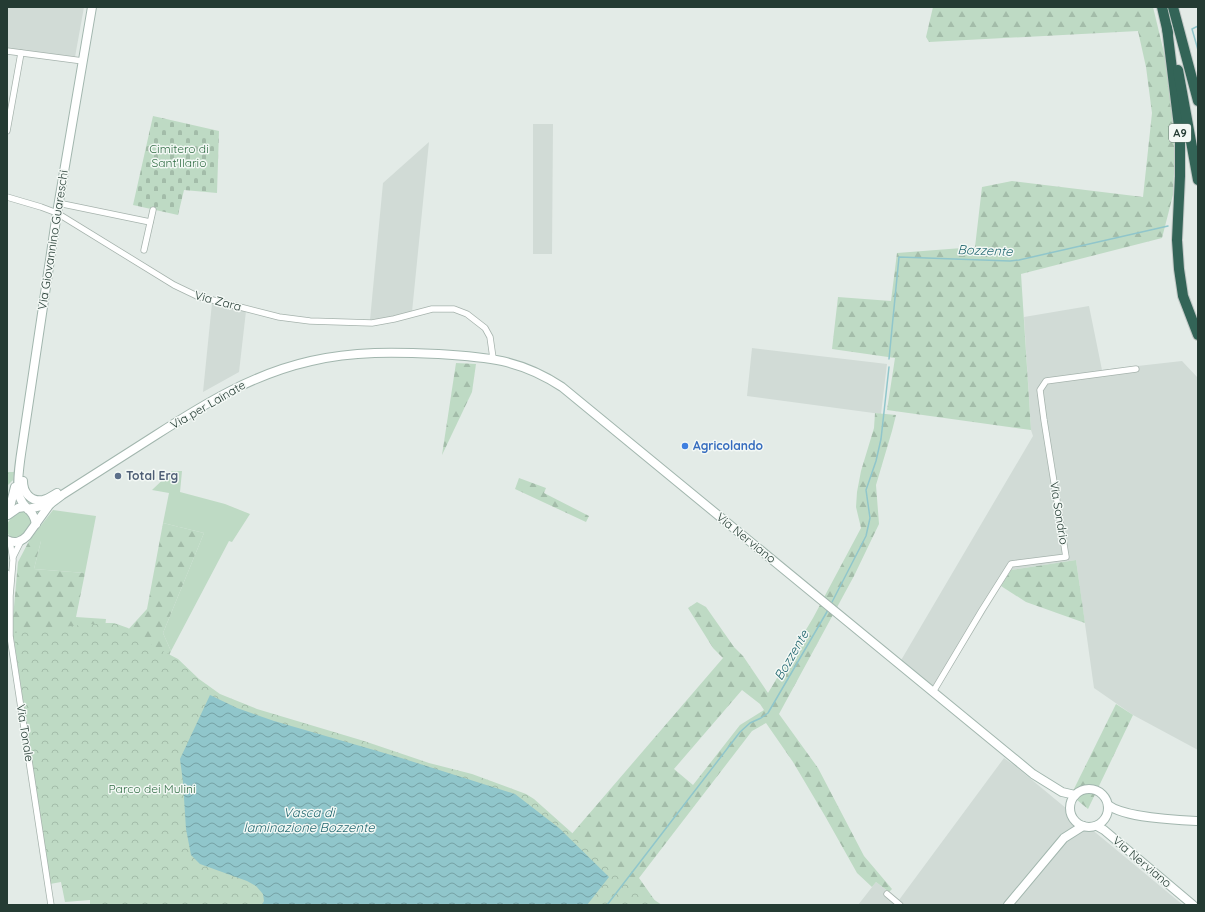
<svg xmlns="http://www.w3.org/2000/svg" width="1205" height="912" viewBox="0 0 1205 912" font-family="Quicksand,sans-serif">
<defs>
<pattern id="forest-firs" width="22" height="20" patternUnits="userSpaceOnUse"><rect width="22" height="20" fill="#bedac4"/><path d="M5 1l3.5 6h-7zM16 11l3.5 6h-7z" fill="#a3bca9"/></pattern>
<pattern id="cemetery-stones" width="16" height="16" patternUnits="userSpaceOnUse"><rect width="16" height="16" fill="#bedac4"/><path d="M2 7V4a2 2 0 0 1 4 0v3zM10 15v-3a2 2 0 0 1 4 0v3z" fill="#a3bca9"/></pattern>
<pattern id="park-crowns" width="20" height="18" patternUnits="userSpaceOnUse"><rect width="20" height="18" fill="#bedac4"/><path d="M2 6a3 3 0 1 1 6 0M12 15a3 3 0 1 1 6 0" fill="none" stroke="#a3bca9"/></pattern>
<pattern id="water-waves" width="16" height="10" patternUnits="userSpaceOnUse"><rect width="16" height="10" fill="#90c6cb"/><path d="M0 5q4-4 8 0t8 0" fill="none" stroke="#75a2a5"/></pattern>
</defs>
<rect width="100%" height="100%" fill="#e3ebe7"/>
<g fill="#d1dbd6">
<polygon points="7,7 84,7 75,57 7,49"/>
<polygon points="533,124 553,124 552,254 533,254"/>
<polygon points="429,142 412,312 384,319 370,320 383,183"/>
<polygon points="212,303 246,311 239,372 203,392"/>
<polygon points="1089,306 1102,370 1182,361 1198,378 1198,750 1133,715 1094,688 1076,560 1011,570 937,691 900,662 1033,436 1031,430 1024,317"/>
<polygon points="752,348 887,364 881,414 747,396"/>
<polygon points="1004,758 1015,766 1183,905 858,905 876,882 899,900"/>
</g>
<g fill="#bedac4">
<polygon points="172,471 182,471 180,492 225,504 250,514 232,542 229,541 171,651 163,633 204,533 163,523 169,493 152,490"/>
<polygon points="53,510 96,516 85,573 34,569 41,541 29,541"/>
<path d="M21 511C41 516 28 529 20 538H12L8 534 7 524 13 515Z"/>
</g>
<g fill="url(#forest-firs)" fill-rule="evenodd">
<polygon points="933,7 1153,7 1166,61 1176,129 1173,195 1162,238 1021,274 1031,430 887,410 895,358 832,349 838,297 891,301 897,253 975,247 982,187 1012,181 1143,197 1152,113 1146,67 1138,31 929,42 926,37"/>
<polygon points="456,363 476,364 472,392 442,455"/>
<path d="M875 413 896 415 892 431 876 485 879 524 854 576 779 714 818 768 864 856 892 889 889 892 876 882 872 887 857 873 825 816 793 762 766 723 752 731 639 878 658 905H602L570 836 723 658 713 648 688 608 697 602 706 607 734 647 743 656 768 693 813 618 861 528 856 507 857 492 861 471 874 428ZM742 690 760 704 764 710 740 725 693 785 674 769Z"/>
<polygon points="519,478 546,488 544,493 589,516 586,522 515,489"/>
<polygon points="163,523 204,533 163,633 171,651 167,660 126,632 147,609"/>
<polygon points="29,541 41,541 34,569 85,573 76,617 106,619 105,628 16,639 7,645 7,630 12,629 18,562"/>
<polygon points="1076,560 1085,623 1026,602 1001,586 1011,570"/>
<polygon points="1116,704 1133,715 1088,809 1071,795"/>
</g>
<polygon fill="url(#cemetery-stones)" points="153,116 219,131 217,193 184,190 178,215 133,205"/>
<g fill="url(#park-crowns)">
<polygon points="7,472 14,472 13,480 7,486"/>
<polygon points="106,623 114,623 128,628 155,647 178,659 199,679 220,694 257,709 364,741 429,763 472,774 526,794 534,799 626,881 662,905 90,905 90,900 65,902 61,882 50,884 13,633 80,625"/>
</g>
<polygon fill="url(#water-waves)" points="210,695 237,708 274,721 398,757 515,794 559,828 609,877 587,905 262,905 264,901 263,894 256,886 247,881 200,864 191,855 186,829 183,782 180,759"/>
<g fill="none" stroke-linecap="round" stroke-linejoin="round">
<g stroke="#90c6cb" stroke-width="1.5">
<polyline points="1198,26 1192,29 1198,50"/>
<polyline points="889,359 899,257 1010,261 1019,260 1168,226"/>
<polyline points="831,604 866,536 870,518 866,490 876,461 881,439 889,367"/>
<polyline points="607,905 740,732 750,723 761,718 768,713 828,610"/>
</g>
<defs>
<g id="street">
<polyline points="7,51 83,61"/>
<polyline points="7,131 21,53"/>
<polyline points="7,197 41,207 57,213 174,285 197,296 279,317 310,321 372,323 394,319 432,309 454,309 467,314 485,328 490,337 493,358"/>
<polyline points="58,203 150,222"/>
<polyline points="144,250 153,210"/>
<polyline points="10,541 13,560 10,596 10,636 51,905"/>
<polyline points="13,557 21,541"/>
<polyline points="7,573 7,586"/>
<polyline points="933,692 982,610 1011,564 1066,557 1044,420 1040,390 1046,381 1136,369"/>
<polyline points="887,894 900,905"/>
</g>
<g id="secondary">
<path d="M23 481C23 492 30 502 43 500 48 499 52 496 57 493"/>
<polyline points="10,507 15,487"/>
<polyline points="28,509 50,504"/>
<polyline points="8,515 18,508 25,507"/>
<path d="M36 524C33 508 25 511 20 498 15 488 21 454 23 441L57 213 92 7"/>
<path d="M7 540C15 544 21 542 27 536L50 504 62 495C93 475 125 455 156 435 206 403 253 374 311 361 354 351 395 352 438 354 486 357 520 359 562 387L1033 774 1062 792 1075 795"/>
<circle cx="1089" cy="808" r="19"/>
<path d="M1108 805C1125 818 1176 820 1198 821"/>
<polyline points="1097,826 1104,830 1193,905"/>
<polyline points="1008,905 1064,838 1083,826"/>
</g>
<g id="highway">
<polyline points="1162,7 1168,33"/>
<polyline points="1173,7 1198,101"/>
<polyline points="1167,28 1180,135 1180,176 1177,240 1179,269 1183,296 1198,335"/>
<polyline points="1178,70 1198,180"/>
</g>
</defs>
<use href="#street" stroke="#a6b3ad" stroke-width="7"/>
<use href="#secondary" stroke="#a2b6ae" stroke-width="10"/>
<use href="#highway" stroke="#c2c8c6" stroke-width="12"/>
<use href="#street" stroke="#fff" stroke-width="5.5"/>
<use href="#secondary" stroke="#fff" stroke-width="8"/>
<use href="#highway" stroke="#336457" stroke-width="10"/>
</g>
<circle fill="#3f7fe0" stroke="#f3f8f5" stroke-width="1.5" cx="685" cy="446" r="4"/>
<circle fill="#5c6f8a" stroke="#f3f8f5" stroke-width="1.5" cx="118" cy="476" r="4"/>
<g text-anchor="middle" stroke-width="3" stroke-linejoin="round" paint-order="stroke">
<rect fill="#f3f8f5" stroke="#62746d" stroke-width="1" x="1169" y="124" width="22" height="18" rx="3"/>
<g font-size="11" font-weight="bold" fill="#243b33">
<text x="1180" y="137">A9</text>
</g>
<g font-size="12" fill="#326e45" stroke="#f3f8f5">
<text x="179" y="153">Cimitero di<tspan x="179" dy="14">Sant'Ilario</tspan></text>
<text x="152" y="793">Parco dei Mulini</text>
</g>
<g font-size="12" fill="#243b33" stroke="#f3f8f5">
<text transform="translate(53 240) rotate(-81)" y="4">Via Giovannino Guareschi</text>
<text transform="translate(218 301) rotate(15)" y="4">Via Zara</text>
<text transform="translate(208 405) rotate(-30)" y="4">Via per Lainate</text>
<text transform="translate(1059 513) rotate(81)" y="4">Via Sondrio</text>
<text transform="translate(746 538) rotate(39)" y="4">Via Nerviano</text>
<text transform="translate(25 733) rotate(81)" y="4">Via Tonale</text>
<text transform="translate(1142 862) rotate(40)" y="4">Via Nerviano</text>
</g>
<g font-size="12" font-weight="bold" fill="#366cbe" stroke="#f3f8f5" text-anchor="start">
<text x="693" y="450">Agricolando</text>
</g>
<g font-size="12" font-weight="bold" fill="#4e5e75" stroke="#f3f8f5" text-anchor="start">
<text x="126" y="480">Total Erg</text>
</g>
<g font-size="13" font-style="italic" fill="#246971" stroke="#f3f8f5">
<text transform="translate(985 250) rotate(2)" y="5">Bozzente</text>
<text transform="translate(791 655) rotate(-60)" y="5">Bozzente</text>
<text x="309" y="817">Vasca di<tspan x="309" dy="15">laminazione Bozzente</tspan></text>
</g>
</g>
<rect width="1205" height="912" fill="none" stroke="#243b33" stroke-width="16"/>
</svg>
